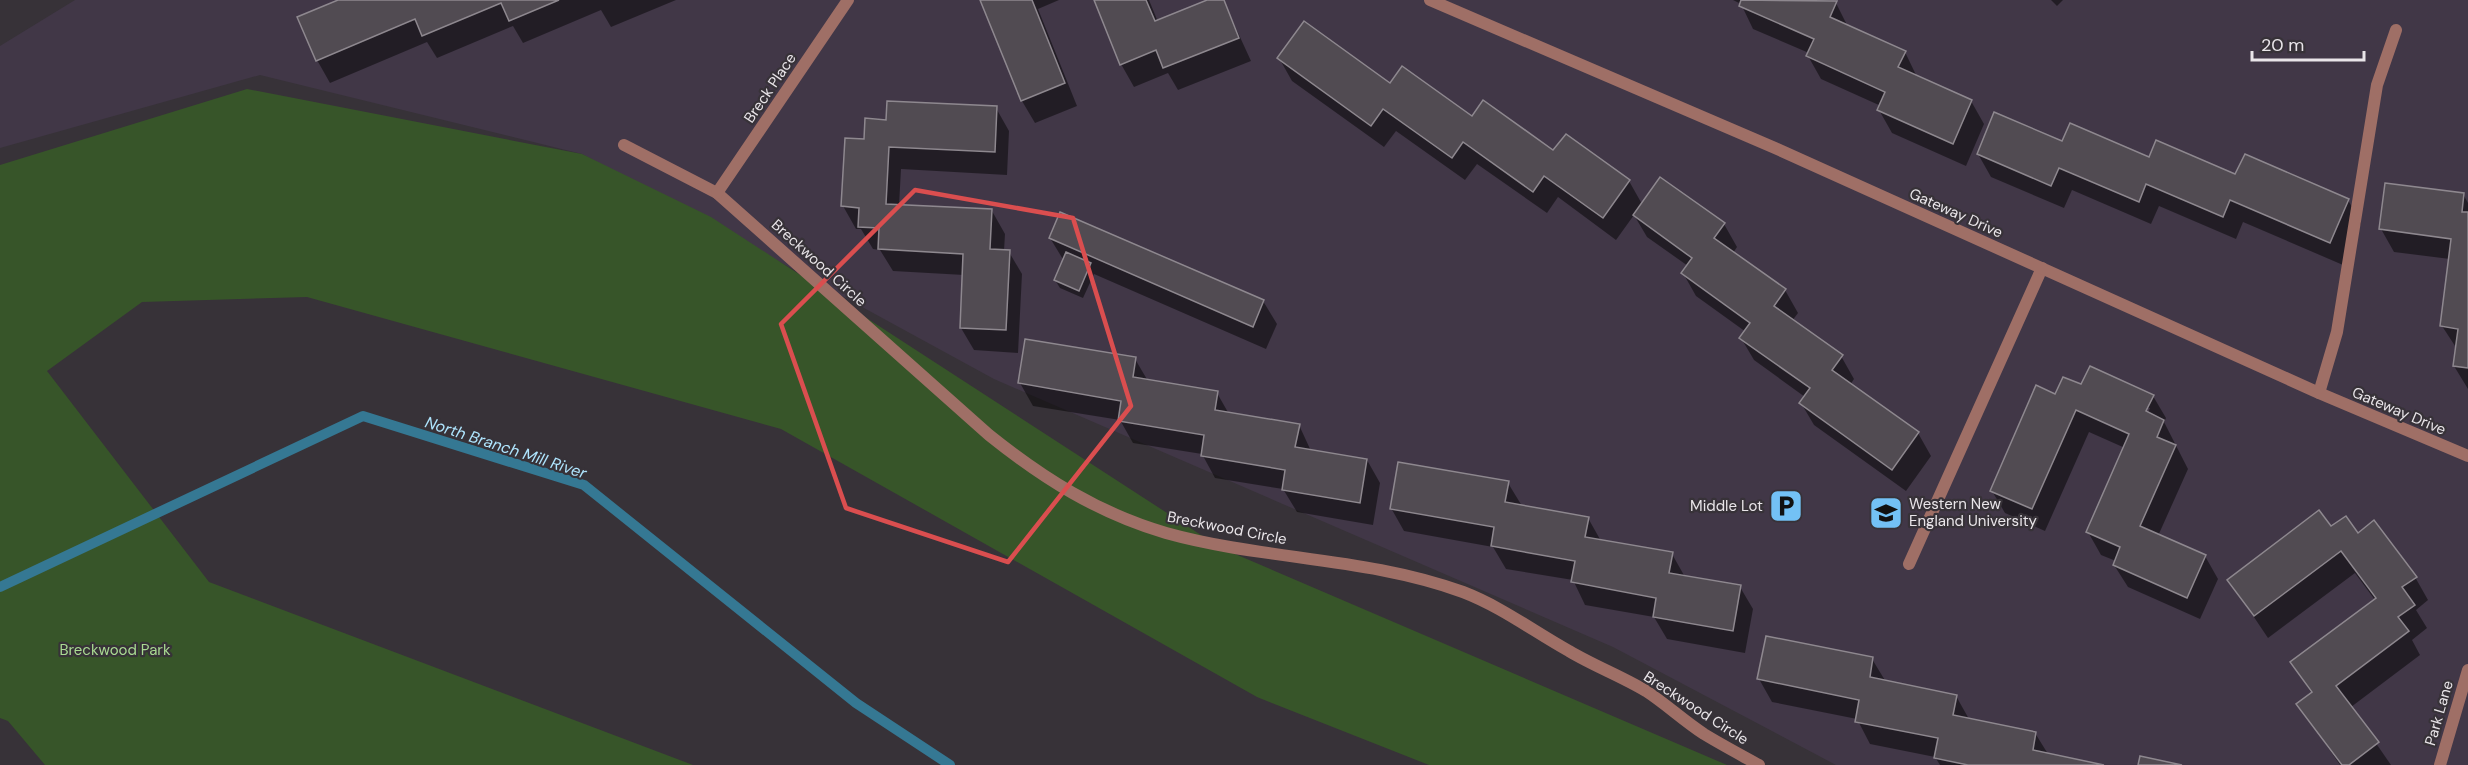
<svg xmlns="http://www.w3.org/2000/svg" width="2468" height="765" viewBox="0 0 2468 765" font-family="'DM Sans',sans-serif">
<rect width="100%" height="100%" fill="#373238"/>
<polygon fill="#413747" points="75,0 2468,0 2468,765 1836,765 1613,647 994,379 582,154 260,75 0,148 0,46"/>
<polygon fill="#375529" points="247,89 582,154 711,217 1221,548 1727,765 1429,765 1257,697 781,429 307,297 142,302 47,371 209,582 693,765 45,765 8,721 0,718 0,165"/>
<g fill="#0007" fill-rule="evenodd">
<polygon points="342,0 676,0 611,27 601,10 523,43 513,26 437,58 427,42 330,83 317,60"/>
<polygon points="982,0 1059,0 1038,9 1077,106 1035,123 1022,101"/>
<polygon points="1095,0 1149,0 1158,22 1211,0 1223,0 1251,61 1178,90 1168,73 1134,87 1121,64"/>
<polygon points="1733,0 1830,0 1836,3 1848,27 1905,52 1917,77 1971,101 1984,124 1966,166 1892,133 1879,110 1881,106 1821,79 1808,56 1809,53 1753,29 1741,4"/>
<polygon points="2051,0 2063,0 2057,6"/>
<polygon points="1279,58 1391,85 1629,181 1642,204 1724,224 1737,247 1733,253 1785,290 1798,313 1792,321 1841,356 1854,379 1850,385 1918,433 1931,456 1906,491 1814,425 1801,403 1805,397 1754,360 1741,338 1746,332 1696,296 1683,273 1688,266 1647,237 1634,215 1616,240 1558,197 1547,213 1477,164 1465,180 1396,131 1384,147 1292,81"/>
<polygon points="996,108 1009,131 1007,175 901,169 899,206 992,211 1005,234 1004,251 1009,252 1022,274 1018,353 974,350 961,328 964,275 893,271 880,250 873,249 861,229 856,229 843,206 866,140 887,121"/>
<polygon points="2063,143 2348,200 2361,223 2343,265 2243,222 2236,239 2159,206 2151,224 2072,190 2064,208 1991,177 1978,154"/>
<polygon points="2463,194 2468,203 2468,389 2454,366 2457,349 2442,326 2450,259 2394,252 2381,229"/>
<polygon points="1061,214 1263,301 1277,324 1266,349 1094,274 1083,298 1060,288 1055,280 1064,261 1050,238"/>
<polygon points="1135,359 1148,381 1217,393 1229,414 1299,425 1311,451 1367,460 1380,483 1373,525 1297,512 1283,489 1215,478 1202,454 1133,443 1120,420 1033,406 1020,383"/>
<path d="M2082 386 2153 396 2166 418 2164 422 2188 469 2158 536 2205 556 2218 579 2200 619 2128 587 2114 565 2116 561 2101 555 2088 532 2125 448 2089 432 2045 531 2005 513 1992 491 2056 396ZM2146 408H2150L2145 419Z"/>
<polygon points="1508,483 1522,506 1588,518 1601,541 1672,554 1685,577 1740,587 1753,609 1745,653 1667,639 1654,617 1585,605 1573,580 1506,569 1493,547 1404,531 1391,508"/>
<polygon points="2331,529 2358,535 2415,577 2428,600 2416,610 2427,628 2412,640 2420,655 2351,707 2391,765 2340,765 2298,704 2312,694 2292,662 2375,600 2355,573 2268,638 2229,580"/>
<polygon points="1872,659 1886,682 1956,696 1969,719 2035,733 2048,754 2103,765 1940,765 1935,757 1870,744 1857,719 1772,702 1759,679"/>
</g>
<g fill="none" stroke-linecap="round" stroke-linejoin="round">
<polyline stroke="#357893" stroke-width="10" points="0,587 363,416 584,485 856,703 950,765"/>
</g>
<g fill="#514b52" stroke="#8e888f" stroke-width="1.5">
<polygon points="338,0 559,0 509,21 501,3 422,36 415,19 316,61 297,17"/>
<polygon points="980,0 1032,0 1065,83 1021,101"/>
<polygon points="1094,0 1146,0 1155,21 1207,0 1224,0 1239,38 1163,68 1156,50 1120,65"/>
<polygon points="1741,0 1837,1 1830,17 1906,51 1898,67 1972,100 1953,144 1877,110 1885,92 1806,56 1814,39 1739,6"/>
<polygon points="1304,21 1390,83 1402,66 1472,116 1483,100 1553,150 1566,134 1630,180 1603,218 1544,176 1533,192 1463,142 1452,158 1383,109 1371,126 1277,58"/>
<polygon points="887,101 997,106 995,152 889,147 886,204 992,209 990,249 1010,250 1006,330 960,328 963,254 878,249 879,228 858,227 859,208 841,206 845,138 864,139 865,118 886,120"/>
<polygon points="1994,112 2062,141 2070,123 2149,157 2156,140 2235,174 2245,154 2349,199 2330,243 2230,200 2223,217 2146,184 2139,202 2059,168 2051,186 1977,154"/>
<polygon points="1660,177 1725,223 1714,238 1786,289 1774,306 1843,355 1832,370 1919,432 1892,470 1799,403 1810,388 1739,338 1750,323 1681,273 1692,258 1633,215"/>
<polygon points="2385,183 2464,193 2462,212 2468,212 2468,368 2453,366 2458,329 2440,326 2451,239 2379,229"/>
<polygon points="1060,212 1264,300 1253,327 1049,238"/>
<polygon points="1066,252 1091,263 1079,291 1054,280"/>
<polygon points="1025,339 1136,357 1133,377 1218,391 1215,410 1300,424 1295,447 1367,459 1360,503 1282,490 1285,470 1201,456 1204,435 1118,421 1121,401 1018,383"/>
<polygon points="2090,366 2154,395 2146,411 2164,420 2157,437 2176,445 2140,526 2206,555 2187,598 2113,565 2120,547 2086,532 2129,434 2076,410 2032,509 1990,491 2036,385 2055,394 2063,377 2081,384"/>
<polygon points="1398,462 1509,481 1505,502 1589,517 1585,537 1673,552 1669,573 1741,585 1733,631 1653,617 1656,598 1571,582 1575,561 1491,546 1494,527 1390,509"/>
<polygon points="2319,510 2331,526 2346,516 2358,533 2374,520 2417,577 2402,587 2415,605 2398,617 2409,631 2336,686 2379,742 2349,765 2342,765 2296,704 2312,692 2290,662 2376,598 2341,551 2254,616 2227,580"/>
<polygon points="1766,636 1873,657 1870,677 1957,695 1953,715 2036,732 2033,750 2104,765 1968,765 1934,758 1938,738 1855,722 1859,700 1757,679"/>
<polygon points="2140,756 2182,765 2138,765"/>
</g>
<g fill="none" stroke-linecap="round" stroke-linejoin="round">
<g stroke="#9f6f66" stroke-width="12">
<polyline points="2319,393 2337,332 2377,85 2396,30"/>
<polyline points="1909,564 2042,268"/>
</g>
<g stroke="#9f6f66" stroke-width="12">
<polyline points="1430,0 1775,148 2319,393 2468,456"/>
<path d="M624 145 717 193 989 435C1044 479 1098 513 1166 533 1263 560 1367 557 1463 592 1502 607 1533 631 1569 651 1594 666 1621 676 1646 691 1666 704 1684 721 1704 734 1722 745 1741 755 1759 765"/>
<polyline points="717,193 848,0"/>
<polyline points="2440,765 2468,670"/>
</g>
</g>
<path fill="none" stroke="#da4e4f" stroke-width="4.5" stroke-linejoin="round" d="M915 190 1073 218 1131 406 1008 562 846 508 781 324Z"/>
<defs>
<symbol id="parking-square" viewBox="-11 -11 22 22"><rect x="-9" y="-9" width="18" height="18" rx="4" fill="#73c1f5" stroke="#373238"/><path d="M-3.5-5.5H1a3.5 3.5 0 0 1 0 7H-1V5.5H-3.5ZM-1-3.4V-.6H.8a1.4 1.4 0 0 0 0-2.8Z" fill="#111"/></symbol>
<symbol id="university-square" viewBox="-11 -11 22 22"><rect x="-9" y="-9" width="18" height="18" rx="4" fill="#73c1f5" stroke="#373238"/><path d="M0-5L7-2L0 1L-7-2ZM-4 1L0 2.5L4 1V4Q0 6-4 4Z" fill="#111"/></symbol>
</defs>
<g fill-rule="evenodd">
<use href="#parking-square" x="1767" y="487" width="38" height="38"/>
<use href="#university-square" x="1867" y="494" width="38" height="38"/>
</g>
<g text-anchor="middle" stroke-width="4.5" stroke-linejoin="round" paint-order="stroke">
<g font-size="15" fill="#e9e5e9" stroke="#373238">
<text transform="translate(770 88) rotate(-56)" y="5">Breck Place</text>
<text transform="translate(1956 213) rotate(24)" y="5">Gateway Drive</text>
<text transform="translate(819 263) rotate(42)" y="5">Breckwood Circle</text>
<text transform="translate(2399 411) rotate(23)" y="5">Gateway Drive</text>
<text transform="translate(1227 528) rotate(11)" y="5">Breckwood Circle</text>
<text transform="translate(1696 708) rotate(33)" y="5">Breckwood Circle</text>
<text transform="translate(2439 713) rotate(-74)" y="5">Park Lane</text>
</g>
<g font-size="15" fill="#e9e5e9" stroke="#373238" text-anchor="start">
<text x="1909" y="509">Western New<tspan x="1909" dy="17">England University</tspan></text>
<text x="1763" y="511" text-anchor="end">Middle Lot</text>
</g>
<g font-size="15" fill="#a9da92" stroke="#373238">
<text x="115" y="655">Breckwood Park</text>
</g>
<g font-size="16" font-style="italic" fill="#afe5fe" stroke="#373238">
<text transform="translate(506 447) rotate(18)" y="6">North Branch Mill River</text>
</g>
</g>
<path d="M2252 51v9h112v-9" fill="none" stroke="#e9e5e9" stroke-width="3"/>
<text x="2261" y="51" font-size="18" fill="#e9e5e9" stroke="#373238" stroke-width="4.5" paint-order="stroke">20 m</text>
</svg>
